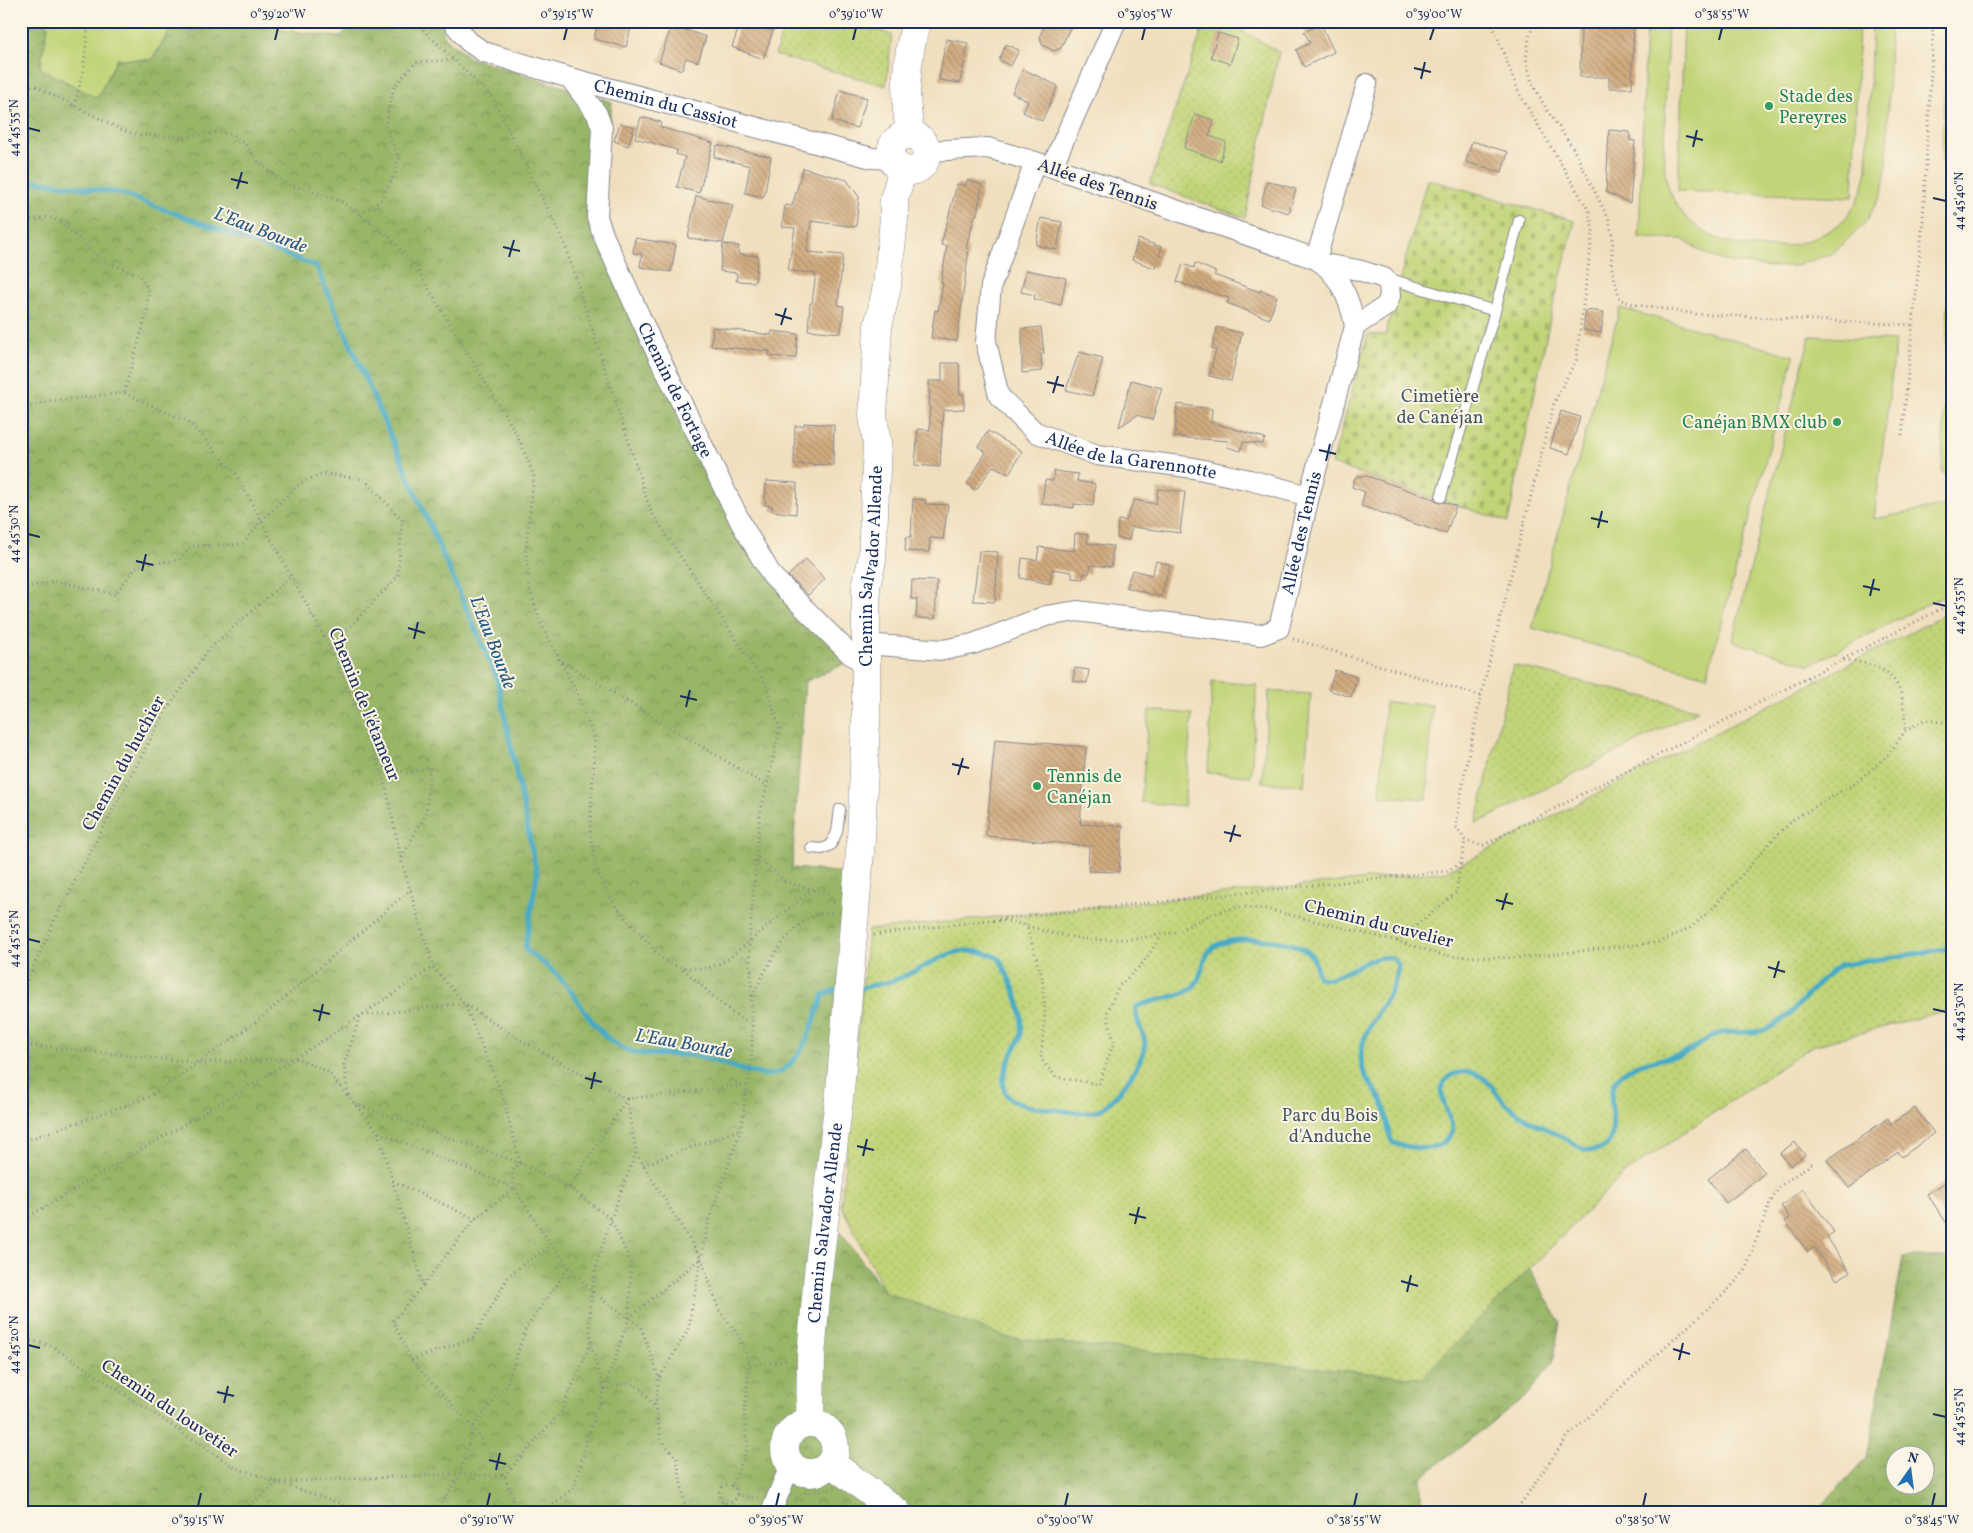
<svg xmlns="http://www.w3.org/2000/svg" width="1973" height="1533" viewBox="0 0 1973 1533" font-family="Vollkorn,serif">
<defs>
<pattern id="forest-crowns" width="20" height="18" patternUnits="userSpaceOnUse" patternTransform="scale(1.25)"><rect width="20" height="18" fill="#98b668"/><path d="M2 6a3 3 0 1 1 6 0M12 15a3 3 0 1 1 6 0" fill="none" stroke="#7b9459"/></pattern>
<pattern id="cemetery-stones" width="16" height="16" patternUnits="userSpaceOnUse" patternTransform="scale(1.25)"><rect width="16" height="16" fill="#c1d477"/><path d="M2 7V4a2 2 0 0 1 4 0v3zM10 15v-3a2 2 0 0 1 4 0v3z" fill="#a5b669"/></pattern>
<pattern id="park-dots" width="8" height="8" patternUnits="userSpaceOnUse" patternTransform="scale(1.25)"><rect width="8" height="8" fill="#c1d477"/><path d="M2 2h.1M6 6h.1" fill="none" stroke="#a5b669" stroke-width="1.8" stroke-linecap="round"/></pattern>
<pattern id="building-back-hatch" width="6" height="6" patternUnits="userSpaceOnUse" patternTransform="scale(1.25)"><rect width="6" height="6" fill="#d1ab7f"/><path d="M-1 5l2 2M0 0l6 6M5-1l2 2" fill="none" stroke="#a98c6b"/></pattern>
</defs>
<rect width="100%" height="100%" fill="#fcf5e5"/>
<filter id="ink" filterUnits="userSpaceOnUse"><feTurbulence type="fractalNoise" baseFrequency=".02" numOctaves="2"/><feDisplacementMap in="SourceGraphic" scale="10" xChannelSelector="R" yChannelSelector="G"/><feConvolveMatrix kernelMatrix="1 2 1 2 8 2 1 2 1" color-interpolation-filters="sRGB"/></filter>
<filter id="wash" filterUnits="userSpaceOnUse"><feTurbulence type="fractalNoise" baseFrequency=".0096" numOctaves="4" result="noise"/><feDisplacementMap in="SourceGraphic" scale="20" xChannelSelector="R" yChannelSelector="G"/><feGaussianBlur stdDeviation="1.12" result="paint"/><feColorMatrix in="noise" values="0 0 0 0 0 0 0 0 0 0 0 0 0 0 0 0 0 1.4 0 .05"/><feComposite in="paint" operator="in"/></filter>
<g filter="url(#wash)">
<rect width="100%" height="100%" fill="#f0dfbe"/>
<g fill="#c1d477" stroke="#6e826a">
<polygon points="41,21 175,21 152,60 117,59 97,98 39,68 48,26"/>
<polygon points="214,21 279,21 278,30"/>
<path d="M1646 21H1668C1667 53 1666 85 1665 116 1665 141 1661 169 1670 192 1695 255 1786 261 1835 227 1855 213 1863 191 1867 169L1872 21H1890L1887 162 1882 193 1866 222 1833 253 1795 266 1770 267 1723 261 1704 253 1682 239 1639 238Z"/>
<polygon points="1684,21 1859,21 1853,197 1678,191"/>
<polygon points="1947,21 1952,21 1952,162 1942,162"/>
<polygon points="1952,188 1952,473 1942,473"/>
<polygon points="1620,308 1794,356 1707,676 1532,628"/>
<polygon points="1810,336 1896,341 1874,519 1952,504 1952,591 1810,665 1732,641"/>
<polygon points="1212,681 1257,685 1251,776 1208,773"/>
<polygon points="1269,691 1311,694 1304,786 1262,782"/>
<polygon points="1385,702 1432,705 1427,799 1380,796"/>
<polygon points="1149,710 1192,714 1184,806 1141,802"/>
</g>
<g fill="url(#forest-crowns)" stroke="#5a7263" fill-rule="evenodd">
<polygon points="21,21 41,21 48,26 40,68 97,98 117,59 152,60 175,21 214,21 339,37 358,21 439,21 445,37 470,58 612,102 597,217 742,525 848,662 805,682 792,868 849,873 817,1201 885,1292 1009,1338 1421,1378 1530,1269 1560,1322 1553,1362 1528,1394 1421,1478 1421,1512 21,1512"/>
<path d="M1903 1257H1952V1512H1815L1867 1457ZM1896 1456H1926V1486H1896Z"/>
</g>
<polygon fill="url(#cemetery-stones)" stroke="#6e826a" points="1427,179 1575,221 1551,314 1508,522 1332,464 1368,334 1385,335"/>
<g fill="url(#park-dots)" stroke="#6e826a">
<polygon points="786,21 846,21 892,35 886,86 775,55"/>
<path d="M1205 21C1233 21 1255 39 1279 52L1245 218 1150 184Z"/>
<polygon points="1952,611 1952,1009 1812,1046 1625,1173 1421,1378 1009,1338 885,1292 841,1205 868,930 1447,871"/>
<polygon points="1513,665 1699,710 1476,824"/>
</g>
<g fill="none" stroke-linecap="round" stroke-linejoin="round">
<g stroke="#44aac4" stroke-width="5">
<path d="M21 179 120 193 316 266 497 678 537 874 525 949C536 958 548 966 558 976 578 996 590 1026 614 1043 638 1061 668 1051 695 1056 713 1059 729 1067 747 1071 759 1074 772 1078 783 1070 806 1055 814 1019 824 994L835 990"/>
<path d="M861 988C872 985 884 984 895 980 937 965 951 938 999 958 1010 980 1026 1008 1021 1034 1019 1043 1012 1053 1009 1061 991 1101 1017 1106 1050 1109 1064 1111 1085 1116 1099 1110 1113 1104 1146 1060 1145 1043 1143 1030 1135 1021 1136 1007 1151 1000 1175 998 1188 991 1206 980 1199 956 1215 946 1233 935 1301 937 1313 958 1316 963 1317 971 1318 977 1340 986 1364 952 1393 958L1398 964C1398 1003 1351 1028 1363 1070 1367 1083 1378 1091 1383 1103 1389 1116 1385 1130 1393 1143 1415 1149 1443 1155 1453 1130 1451 1118 1443 1106 1442 1094 1440 1072 1465 1068 1480 1076 1491 1081 1497 1096 1506 1104 1523 1120 1544 1127 1564 1138 1572 1141 1579 1149 1588 1150 1626 1152 1608 1109 1612 1090 1614 1081 1620 1074 1628 1070 1646 1058 1670 1061 1689 1051 1699 1046 1708 1037 1718 1034 1735 1029 1751 1036 1767 1029 1798 1015 1812 982 1841 965L1952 948"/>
</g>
</g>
<g id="blocks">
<g fill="url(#building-back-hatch)">
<polygon points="598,21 609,21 631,27 626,47 594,39"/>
<polygon points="741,21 773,31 763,59 732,47"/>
<polygon points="1046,21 1073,21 1061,48 1054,51 1042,45 1040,36"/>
<polygon points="1610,21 1634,21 1632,88 1609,88 1609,77 1580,77 1581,27 1610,27"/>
<polygon points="1321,24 1334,52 1304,67 1296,50 1310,43 1304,32"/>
<polygon points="672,25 706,37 698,62 686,58 682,70 659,62"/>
<polygon points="1218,33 1238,39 1230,64 1211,57"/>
<polygon points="946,39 968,43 960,83 939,80"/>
<polygon points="1006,44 1019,50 1011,66 999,60"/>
<polygon points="1023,69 1058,86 1042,121 1023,112 1028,101 1012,93"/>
<polygon points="840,90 867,98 857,128 832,121"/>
<polygon points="1195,114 1214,120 1209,136 1226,142 1220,161 1184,148"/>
<polygon points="641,117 661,122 660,127 713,143 699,193 677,187 685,157 676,154 677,150 635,138"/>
<polygon points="620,123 634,127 628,146 614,141"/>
<polygon points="1609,130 1630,132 1630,140 1635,141 1630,203 1606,192"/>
<polygon points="1472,141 1508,152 1502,172 1466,162"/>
<polygon points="717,145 771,157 764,197 745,193 750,166 714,157"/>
<polygon points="803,168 847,180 859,197 856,227 811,221 807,252 843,255 838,305 844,306 841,333 808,330 810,303 812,303 816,273 788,271 795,228 782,227 785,205 792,206"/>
<polygon points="967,180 982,185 977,215 975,215 966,248 969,249 957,341 931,338 935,310 938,311 943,283 941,283 947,246 941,245 957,184 966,186"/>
<polygon points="1267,181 1296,189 1289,213 1261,205"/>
<polygon points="696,196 733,205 723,243 688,238"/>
<polygon points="1041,218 1062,222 1057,250 1036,245"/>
<polygon points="635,238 676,245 671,272 640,267 642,254 633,253"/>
<polygon points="1138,239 1162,247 1155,268 1132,260"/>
<polygon points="723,244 739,246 738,254 758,256 755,282 736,281 737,273 720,271"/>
<polygon points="1195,263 1216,272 1214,275 1260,292 1260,290 1277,296 1269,319 1227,303 1229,298 1177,282 1183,264 1194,268"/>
<polygon points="1026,270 1066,278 1061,305 1034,299 1035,295 1021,292"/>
<polygon points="1586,310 1604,312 1601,333 1583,330"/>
<polygon points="713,327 771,335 772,331 798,334 796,358 769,356 770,351 711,346"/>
<polygon points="1041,327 1044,354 1041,354 1042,371 1022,373 1022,329"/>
<polygon points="1217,327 1242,333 1231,381 1209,376 1216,350 1212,349"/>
<polygon points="1079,352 1103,358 1092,396 1066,390"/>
<polygon points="942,363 959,363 960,394 964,394 964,409 943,410 940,467 915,465 918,429 930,430 929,381 942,381"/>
<polygon points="1131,380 1162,388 1152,420 1137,415 1119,427"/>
<polygon points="1177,404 1212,409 1211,422 1265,438 1263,444 1243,442 1241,451 1227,447 1229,441 1175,437"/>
<polygon points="1561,411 1580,417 1569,454 1550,448"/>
<polygon points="804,423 834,425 833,465 794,464 795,426 804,426"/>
<polygon points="988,431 1022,451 1009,474 993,466 976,490 967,484 986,452 978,447"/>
<polygon points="1054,471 1078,474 1077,481 1095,484 1093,506 1074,504 1074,508 1042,504 1045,480 1053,481"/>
<polygon points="1359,476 1367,476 1434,499 1439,503 1445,502 1456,506 1446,534 1361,506 1365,492 1352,487 1355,478"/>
<polygon points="766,481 797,483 796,514 772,511 772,506 765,505"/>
<polygon points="1158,489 1185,492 1180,533 1132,527 1129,540 1117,538 1118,520 1126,521 1134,500 1156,504"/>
<polygon points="913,499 926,500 926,504 948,505 943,539 930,538 929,552 905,551 906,537 911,537"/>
<polygon points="1075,533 1088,535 1087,543 1113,546 1111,567 1091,565 1089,574 1084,573 1083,579 1072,578 1072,572 1052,569 1050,584 1020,578 1022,558 1037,560 1039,547 1074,551"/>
<polygon points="979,551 998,552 995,602 973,601"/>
<polygon points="806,559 825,579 808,595 788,576"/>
<polygon points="1156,561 1170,565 1161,597 1126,587 1132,570 1152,575"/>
<polygon points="912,580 937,581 935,619 916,618 917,599 911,599"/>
<polygon points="1075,668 1089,670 1087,683 1073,681"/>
<polygon points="1335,670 1357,677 1351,697 1329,690"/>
<polygon points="995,739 1086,747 1080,824 1123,826 1119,872 1088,871 1089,846 986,836"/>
<polygon points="1915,1108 1934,1133 1902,1157 1898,1152 1849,1188 1827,1160 1888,1118 1891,1124"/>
<polygon points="1795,1142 1805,1155 1790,1166 1780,1153"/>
<polygon points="1746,1149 1765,1173 1726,1203 1708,1179"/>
<polygon points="1952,1178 1952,1231 1927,1194"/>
<polygon points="1803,1189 1834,1232 1827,1237 1850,1272 1837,1280 1814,1247 1808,1252 1785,1221 1790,1218 1781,1206"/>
</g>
</g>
</g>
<g filter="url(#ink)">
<use href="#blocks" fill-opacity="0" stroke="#86878e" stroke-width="1"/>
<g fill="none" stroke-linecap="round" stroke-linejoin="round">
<defs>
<g id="lane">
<polyline points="1387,278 1495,311 1441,497"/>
<polyline points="1495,311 1519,220"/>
<polyline points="811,848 822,849 831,845 837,832 840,809"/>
</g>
<g id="street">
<path id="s1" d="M452 21 469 42 484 52 570 78 872 158 893 159"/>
<path id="s2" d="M570 78 597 114 602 128 597 217 604 237 651 341 742 525 772 576 851 655 865 663"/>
<path id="s3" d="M1035 162 991 286 986 342 999 396 1035 432 1097 455 1194 468 1250 480 1309 496"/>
<polyline points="1052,167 1116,21"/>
<polyline points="1316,259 1367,84"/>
<polyline points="1324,264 1358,270 1384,278 1389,284 1390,296 1386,306 1355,326"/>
<path id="s4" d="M865 644 943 650 973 644 1046 616 1077 611 1261 635 1279 628 1309 496 1355 326C1350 299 1340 274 1316 259L1052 167 988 148 927 151"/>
<polyline points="771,1512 785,1478 794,1469"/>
</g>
<g id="secondary">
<path d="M911 135C902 97 907 59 916 21"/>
<circle cx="909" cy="153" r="18"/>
<circle cx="810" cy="1448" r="25"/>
<path id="s5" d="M810 1423 811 1356 818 1273 840 1091 861 840 866 721V586L872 561 877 444 873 415 878 327 887 286 894 219V199L903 169"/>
<polyline points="831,1463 897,1512"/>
</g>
</defs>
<use href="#lane" stroke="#86878e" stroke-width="12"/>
<use href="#street" stroke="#86878e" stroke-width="22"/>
<use href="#secondary" stroke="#86878e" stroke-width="29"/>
<g stroke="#86878e" stroke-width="3" stroke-dasharray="1 4" stroke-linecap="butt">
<polyline points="419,21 420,27 492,97 564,242 651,512 765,683 780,729 760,814 758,836 749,942 752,996 752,1053 741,1129 709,1220 701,1258 719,1310 739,1336 750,1365 744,1415 748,1447 732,1486"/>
<polyline points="1535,21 1529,38 1526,58 1532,83 1547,110 1573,148 1609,220 1613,240 1611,265 1620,300 1638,305 1696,314 1913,325"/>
<polyline points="21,85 35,86 122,130 140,135 185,137 219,132 234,135 246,145 258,162 273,175 292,186 319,193 342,202 389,236 415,266 516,433 534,475 526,548 529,588 542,626 576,691 595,740 590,829 595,865 606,890 617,908 660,957 671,964 683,968 707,968 716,965 728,959 809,892 814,890 828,894 834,903"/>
<polyline points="74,106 83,72 89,21"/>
<polyline points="360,214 380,201 395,173 399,158 385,127 394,87 416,62 453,60"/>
<polyline points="21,222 48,217 62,222 87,248 104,261 140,275 148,290 147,312 124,393"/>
<polyline points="21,409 49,401 124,393 190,423 236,474 330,648 355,705 385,783 401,859 433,967 464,1003 517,1038 627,1099"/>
<polyline points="1902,435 1923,221 1933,35 1931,21"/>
<polyline points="21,588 55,581 115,594 138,565 179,560 191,546 243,544 261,521 299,484 323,473 365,480 402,520 398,576 330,648"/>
<polyline points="1293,639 1481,696 1464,776 1456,827 1465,840 1482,846 1952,603"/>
<polyline points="558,659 767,786"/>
<path d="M1844 660C1894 665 1905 682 1905 731"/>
<polyline points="1481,696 1554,403 1576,360 1593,230 1589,211 1519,93 1491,21"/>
<polyline points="378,764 408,773 430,767 426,814 401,859"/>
<polyline points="758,858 786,882 814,890"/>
<polyline points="999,919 1447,871 1461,864"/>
<polyline points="1026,924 1042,977 1045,1010 1041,1059 1056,1077 1099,1084 1114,1042 1107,1013 1118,987 1143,963 1161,936"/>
<polyline points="874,935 988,920 1009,921 1052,933 1088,940 1132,939 1177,932 1211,914 1238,907 1266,909 1397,941 1445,956 1519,958 1659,942 1690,928 1713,908 1773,839 1794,819 1854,784 1889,754 1905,731 1924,720 1952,723"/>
<polyline points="1397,941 1456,893 1465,840"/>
<polyline points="683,969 730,1011 753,1026"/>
<polyline points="21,994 61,907 164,714 208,650 291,576"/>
<path d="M752 996C769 964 792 911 835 912"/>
<polyline points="21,1044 198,1063 296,1058 327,1071 378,1132 514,1188 512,1172 520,1163 502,1094 464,1003 360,1016 296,1058 21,1221"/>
<polyline points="348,1095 344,1065 360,1016 433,967"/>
<polyline points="627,1099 636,1153 701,1258 688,1330 660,1377"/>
<polyline points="355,1104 520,1163 569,1187 611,1219 631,1263 629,1318"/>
<polyline points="378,1132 423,1285 393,1321 411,1360 473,1427 504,1476 514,1499 500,1512"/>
<polyline points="21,1142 149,1097 259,1020 411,889"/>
<path d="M636 1153C614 1210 583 1280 591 1342 593 1358 600 1374 604 1390 637 1379 634 1381 655 1407"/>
<polyline points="643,1165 741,1129"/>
<polyline points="393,1181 475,1219"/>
<polyline points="569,1187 627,1099 746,1085"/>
<polyline points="423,1285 475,1219 514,1188 551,1245 591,1291 641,1327 659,1378 655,1407 661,1439 677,1459 686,1512"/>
<polyline points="21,1338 52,1346 236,1468 365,1512"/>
<polyline points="411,1360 473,1338 510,1274 551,1245"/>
<polyline points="750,1365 789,1360"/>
<polyline points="504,1476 561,1412 591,1342"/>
<circle cx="728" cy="1494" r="9"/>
<polyline points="737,1495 759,1498"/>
<polyline points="796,1497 803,1493 831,1489"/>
<polyline points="241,1512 278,1482 460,1474 504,1476"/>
<polyline points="436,1512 460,1474 473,1427 506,1386 526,1328 570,1266"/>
<polyline points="549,1512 549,1507 574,1488 589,1433 629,1318 701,1258"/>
<polyline points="719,1512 723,1502"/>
<polyline points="1515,1512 1568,1436 1728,1290 1745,1271 1769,1205 1780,1186 1814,1162"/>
</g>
<use href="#lane" stroke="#fff" stroke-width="10"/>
<use href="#street" stroke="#fff" stroke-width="20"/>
<use href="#secondary" stroke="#fff" stroke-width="28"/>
</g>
</g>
<path fill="none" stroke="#1b2f5e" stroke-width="2" d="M275 40 278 28M564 40 567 28M853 40 856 28M1142 40 1145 28M1430 40 1434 28M1719 40 1722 28M1414 68 1431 72M1421 79 1425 62M28 128 40 131M1686 136 1703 140M1693 147 1697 130M231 179 248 183M237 189 242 172M1933 198 1946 201M503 247 520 251M509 257 514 240M775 314 792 319M781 325 786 308M1047 382 1064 386M1053 393 1058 376M1319 450 1336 454M1326 461 1330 444M1591 518 1608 522M1598 528 1602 511M28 534 40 537M136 561 153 565M142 571 146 554M1863 586 1880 590M1870 596 1874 579M1933 603 1946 606M408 628 425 633M414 639 418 622M680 696 697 700M686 707 690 690M952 764 969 768M958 775 963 758M1224 832 1241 836M1230 842 1235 825M1496 900 1513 904M1502 910 1507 893M28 939 40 942M1768 967 1785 972M1774 978 1779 961M1933 1009 1946 1012M313 1010 330 1014M319 1021 323 1004M585 1078 602 1082M591 1089 595 1072M857 1146 874 1150M863 1156 867 1139M1129 1214 1146 1218M1135 1224 1139 1207M1401 1281 1418 1286M1407 1292 1411 1275M28 1345 40 1348M1673 1349 1690 1354M1679 1360 1683 1343M217 1392 234 1396M224 1403 228 1386M1933 1414 1946 1417M489 1460 506 1464M496 1470 500 1453M198 1506 201 1493M487 1506 490 1493M776 1506 779 1493M1065 1506 1068 1493M1354 1506 1357 1493M1643 1506 1646 1493M1932 1506 1935 1493"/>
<g fill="#2e9e5b" stroke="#fcf5e5" stroke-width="2">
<circle cx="1769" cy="106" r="5"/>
<circle cx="1837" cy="422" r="5"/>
<circle cx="1037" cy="786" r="5"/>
</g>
<g text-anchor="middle" stroke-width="4" stroke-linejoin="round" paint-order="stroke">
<g font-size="18" fill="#27864d" stroke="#fcf5e5" text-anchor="start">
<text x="1779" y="102">Stade des<tspan x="1779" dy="21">Pereyres</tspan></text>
<text x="1827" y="428" text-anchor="end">Canéjan BMX club</text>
<text x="1047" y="782">Tennis de<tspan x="1047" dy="21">Canéjan</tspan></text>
</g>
<g font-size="18" fill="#1b2f5e" stroke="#fcf5e5">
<text dy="6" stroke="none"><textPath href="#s1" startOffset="234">Chemin du Cassiot</textPath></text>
<text transform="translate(1098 184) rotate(19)" y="6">Allée des Tennis</text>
<text dy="6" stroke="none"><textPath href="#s2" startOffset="339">Chemin de Fortage</textPath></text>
<text dy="6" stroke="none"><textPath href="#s3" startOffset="394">Allée de la Garennotte</textPath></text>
<text dy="6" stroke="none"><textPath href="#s4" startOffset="521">Allée des Tennis</textPath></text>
<text dy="6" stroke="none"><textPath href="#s5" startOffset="860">Chemin Salvador Allende</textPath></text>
<text transform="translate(365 704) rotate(68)" y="6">Chemin de l'étameur</text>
<text transform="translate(123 763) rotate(-61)" y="6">Chemin du huchier</text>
<text transform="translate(1379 923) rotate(14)" y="6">Chemin du cuvelier</text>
<text dy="6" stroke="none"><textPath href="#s5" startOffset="201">Chemin Salvador Allende</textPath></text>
<text transform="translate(170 1408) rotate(34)" y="6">Chemin du louvetier</text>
</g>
<g font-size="18" fill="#445864" stroke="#fcf5e5">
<text x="1440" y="402">Cimetière<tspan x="1440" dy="21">de Canéjan</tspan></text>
<text x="1330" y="1121">Parc du Bois<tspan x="1330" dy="21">d'Anduche</tspan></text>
</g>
<g font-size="19" font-style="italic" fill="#295a82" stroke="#fcf5e5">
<text transform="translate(261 229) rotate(21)" y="7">L'Eau Bourde</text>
<text transform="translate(494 642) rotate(69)" y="7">L'Eau Bourde</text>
<text transform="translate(684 1042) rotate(10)" y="7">L'Eau Bourde</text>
</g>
</g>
<rect width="1973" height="1533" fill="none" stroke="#fcf5e5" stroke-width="55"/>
<g transform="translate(1910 1470) rotate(14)"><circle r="24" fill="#fcf5e5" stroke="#a2a6af"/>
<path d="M0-4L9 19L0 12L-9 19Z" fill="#1f6fb2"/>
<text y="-8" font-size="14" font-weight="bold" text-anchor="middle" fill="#1b2f5e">N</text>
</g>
<rect x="28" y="28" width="1918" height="1478" fill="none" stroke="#1b2f5e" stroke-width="2"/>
<g font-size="12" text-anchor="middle" fill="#1b2f5e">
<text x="278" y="18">0°39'20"W</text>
<text x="567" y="18">0°39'15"W</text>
<text x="856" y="18">0°39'10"W</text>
<text x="1145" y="18">0°39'05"W</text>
<text x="1434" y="18">0°39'00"W</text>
<text x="1722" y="18">0°38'55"W</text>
<text transform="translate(14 128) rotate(-90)" y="4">44°45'35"N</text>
<text transform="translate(1959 201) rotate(-90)" y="4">44°45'40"N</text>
<text transform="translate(14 534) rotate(-90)" y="4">44°45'30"N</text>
<text transform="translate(1959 606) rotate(-90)" y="4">44°45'35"N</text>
<text transform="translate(14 939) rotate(-90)" y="4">44°45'25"N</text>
<text transform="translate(1959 1012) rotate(-90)" y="4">44°45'30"N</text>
<text transform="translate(14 1345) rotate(-90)" y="4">44°45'20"N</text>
<text transform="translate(1959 1417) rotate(-90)" y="4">44°45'25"N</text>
<text x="198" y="1524">0°39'15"W</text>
<text x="487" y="1524">0°39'10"W</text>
<text x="776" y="1524">0°39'05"W</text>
<text x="1065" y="1524">0°39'00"W</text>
<text x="1354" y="1524">0°38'55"W</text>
<text x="1643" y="1524">0°38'50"W</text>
<text x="1932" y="1524">0°38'45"W</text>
</g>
</svg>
